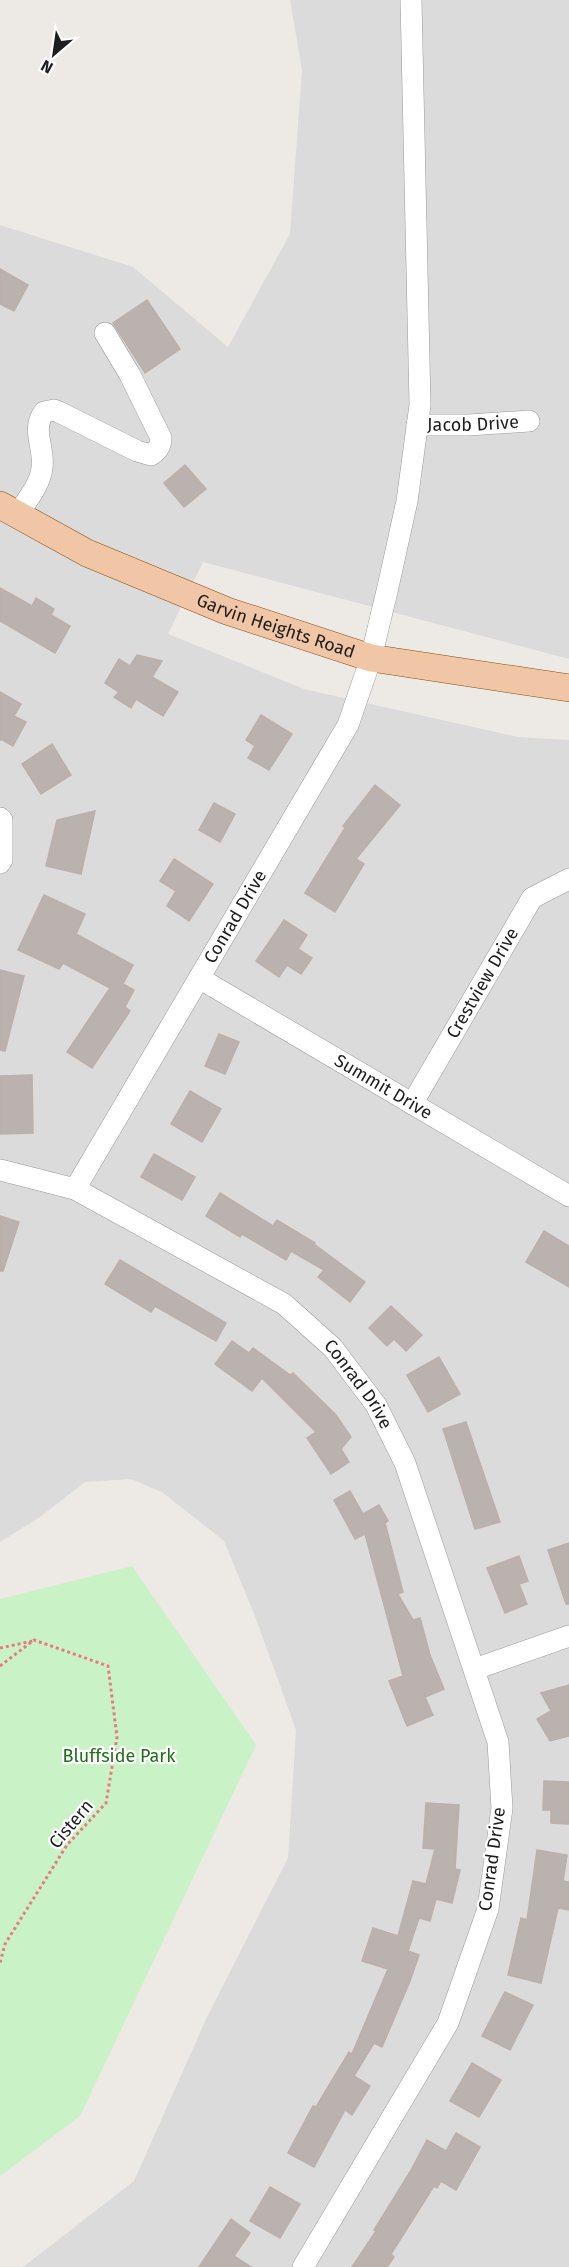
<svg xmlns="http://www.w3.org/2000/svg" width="569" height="2267" viewBox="0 0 569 2267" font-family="'Fira Sans',sans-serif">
<rect width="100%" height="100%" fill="#ede9e5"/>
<polygon fill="#dcdbdb" points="290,0 569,0 569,659 203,562 168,634 304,689 518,737 569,740 569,2267 23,2267 134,2181 207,2017 288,1858 296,1730 255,1616 224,1541 162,1492 131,1479 85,1482 40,1517 0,1542 0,225 133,267 228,347 290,234 302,70"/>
<polygon fill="#caf2c7" points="132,1566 256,1745 80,2116 0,2176 0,1599"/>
<g fill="#bab2ae" stroke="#bdafa9" stroke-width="1.5">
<polygon points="0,269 28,285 14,311 0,304"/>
<polygon points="147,300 180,349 145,373 113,323"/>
<polygon points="185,465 206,489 184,507 164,483"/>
<polygon points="0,588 32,606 36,598 54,609 51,615 70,626 55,653 0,621"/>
<polygon points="137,655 162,661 152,677 178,692 163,716 136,699 131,708 114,697 119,692 105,683 119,659 130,666"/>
<polygon points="0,692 21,704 14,716 26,722 13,746 1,739 0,741"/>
<polygon points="261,715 292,734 269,770 248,758 255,746 246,740"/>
<polygon points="52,744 71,775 41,794 22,764"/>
<polygon points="375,785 400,805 356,859 364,864 335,912 305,893 345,828 343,826"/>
<polygon points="214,803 235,814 220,842 199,830"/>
<polygon points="95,811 81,874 46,866 57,820"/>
<polygon points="174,859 213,884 189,921 167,906 176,891 160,881"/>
<polygon points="44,895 85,914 76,934 133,965 123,984 134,990 125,1007 130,1011 92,1068 67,1052 110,988 63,963 59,969 18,950"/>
<polygon points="284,920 307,935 298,949 312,958 301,974 287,965 279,977 256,961"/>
<polygon points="0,970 24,976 5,1051 0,1050"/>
<polygon points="219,1034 239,1042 225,1074 205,1066"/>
<polygon points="32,1075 33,1133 0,1134 0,1076"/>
<polygon points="190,1091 221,1109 202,1142 171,1124"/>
<polygon points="154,1154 195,1177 182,1200 141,1177"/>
<polygon points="220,1193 273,1226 277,1220 315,1243 314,1244 365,1282 350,1302 318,1277 324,1270 291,1251 286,1260 242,1234 240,1237 206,1216"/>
<polygon points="0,1216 19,1222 3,1271 0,1271"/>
<polygon points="544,1231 569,1246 569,1287 526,1262"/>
<polygon points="120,1260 226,1323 216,1341 155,1306 151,1312 105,1284"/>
<polygon points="391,1306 422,1335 406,1351 394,1339 387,1346 369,1328"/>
<polygon points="232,1341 249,1353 253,1348 290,1375 293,1373 336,1415 351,1437 341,1449 349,1462 331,1474 307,1438 316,1432 262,1378 252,1391 215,1364"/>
<polygon points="439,1357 460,1394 428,1412 407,1375"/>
<polygon points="466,1422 500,1522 475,1529 443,1429"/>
<polygon points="350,1491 363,1514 379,1505 388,1521 385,1523 403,1592 398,1594 413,1620 420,1618 430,1655 444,1689 425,1697 433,1715 407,1726 389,1681 403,1676 365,1534 355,1539 334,1500"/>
<polygon points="569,1543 569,1604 566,1604 548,1550"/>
<polygon points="519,1556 528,1581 519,1584 527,1604 505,1613 487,1568"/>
<polygon points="569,1685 569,1736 550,1741 537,1719 551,1711 541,1693"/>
<polygon points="544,1781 569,1782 569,1824 551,1823 551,1810 543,1810"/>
<polygon points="426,1803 459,1805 455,1869 460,1870 452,1903 436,1899 430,1921 419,1918 408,1951 419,1955 410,1981 382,2047 374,2043 354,2076 370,2086 352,2115 345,2110 314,2167 288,2153 313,2106 316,2107 349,2052 352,2054 388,1969 362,1961 373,1928 398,1936 413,1881 426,1884 435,1849 423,1848"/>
<polygon points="537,1850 567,1855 563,1881 569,1882 569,1910 558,1908 541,1983 508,1975 521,1918 527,1920"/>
<polygon points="505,1992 533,2005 510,2050 482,2036"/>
<polygon points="472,2063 501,2080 479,2117 450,2101"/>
<polygon points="456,2133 480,2147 456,2190 441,2181 437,2188 434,2186 391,2254 394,2257 387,2267 352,2267 376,2231 374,2230 410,2172 427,2140 446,2151"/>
<polygon points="270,2187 300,2204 280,2238 250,2221"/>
<polygon points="231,2219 250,2233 234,2256 251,2267 199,2267"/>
</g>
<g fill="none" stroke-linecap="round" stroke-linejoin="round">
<defs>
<g id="minor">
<path id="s1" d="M417 425H469L529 421"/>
<path d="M18 514C27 500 40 485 42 468 45 448 31 430 44 412L54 410 59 412 137 451 151 455C158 450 161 446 161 438L130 375 105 333"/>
<polyline points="0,818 2,820 2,860 0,863"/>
<path id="s2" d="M199 978 569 1196"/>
<path id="s3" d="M412 1104 532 898 569 879"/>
<path id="s4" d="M0 1170 75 1189 284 1304 333 1348 376 1405 405 1463 498 1742 502 1808 488 1909 448 2023 303 2267"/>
<path id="s5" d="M75 1189 348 725 371 658 388 587 407 501 420 405 411 0"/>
<polyline points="475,1669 569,1636"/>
</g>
<g id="major">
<path id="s6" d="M0 505 87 553 227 611 371 658 569 688"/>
</g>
</defs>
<use href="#minor" stroke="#9b9b9b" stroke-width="22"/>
<use href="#major" stroke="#854e12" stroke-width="28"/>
<g stroke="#e97b7f" stroke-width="3" stroke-dasharray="3 3" stroke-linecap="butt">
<polyline points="0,1648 33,1641"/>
<polyline points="0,1666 34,1640 108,1666 117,1737 106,1803 67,1845 5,1944 0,1963"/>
</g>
<use href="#minor" stroke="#fff" stroke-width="21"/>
<use href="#major" stroke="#f0c6a7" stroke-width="27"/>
</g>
<g text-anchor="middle" stroke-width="4.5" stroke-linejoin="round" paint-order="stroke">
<g font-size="18" fill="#1e1e1e" stroke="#fff">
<text dy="6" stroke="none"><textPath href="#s1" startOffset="56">Jacob Drive</textPath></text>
<text dy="6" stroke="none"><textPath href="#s6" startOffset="302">Garvin Heights Road</textPath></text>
<text dy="6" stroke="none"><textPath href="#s5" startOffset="316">Conrad Drive</textPath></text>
<text dy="6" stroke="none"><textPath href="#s3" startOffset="140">Crestview Drive</textPath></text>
<text dy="6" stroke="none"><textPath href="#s2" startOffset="214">Summit Drive</textPath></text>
<text dy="6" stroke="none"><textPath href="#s4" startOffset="426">Conrad Drive</textPath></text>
<text transform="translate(71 1824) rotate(-50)" y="6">Cistern</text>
<text transform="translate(492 1859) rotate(-82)" y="6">Conrad Drive</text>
</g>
<g font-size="18" fill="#1e6f19" stroke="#fff">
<text x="119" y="1762">Bluffside Park</text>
</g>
</g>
<g transform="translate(54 54) rotate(209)" stroke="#ffffff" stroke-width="4.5" paint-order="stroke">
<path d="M0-4.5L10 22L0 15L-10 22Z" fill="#1e1e1e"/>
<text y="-9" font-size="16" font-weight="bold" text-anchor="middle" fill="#1e1e1e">N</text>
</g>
</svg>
